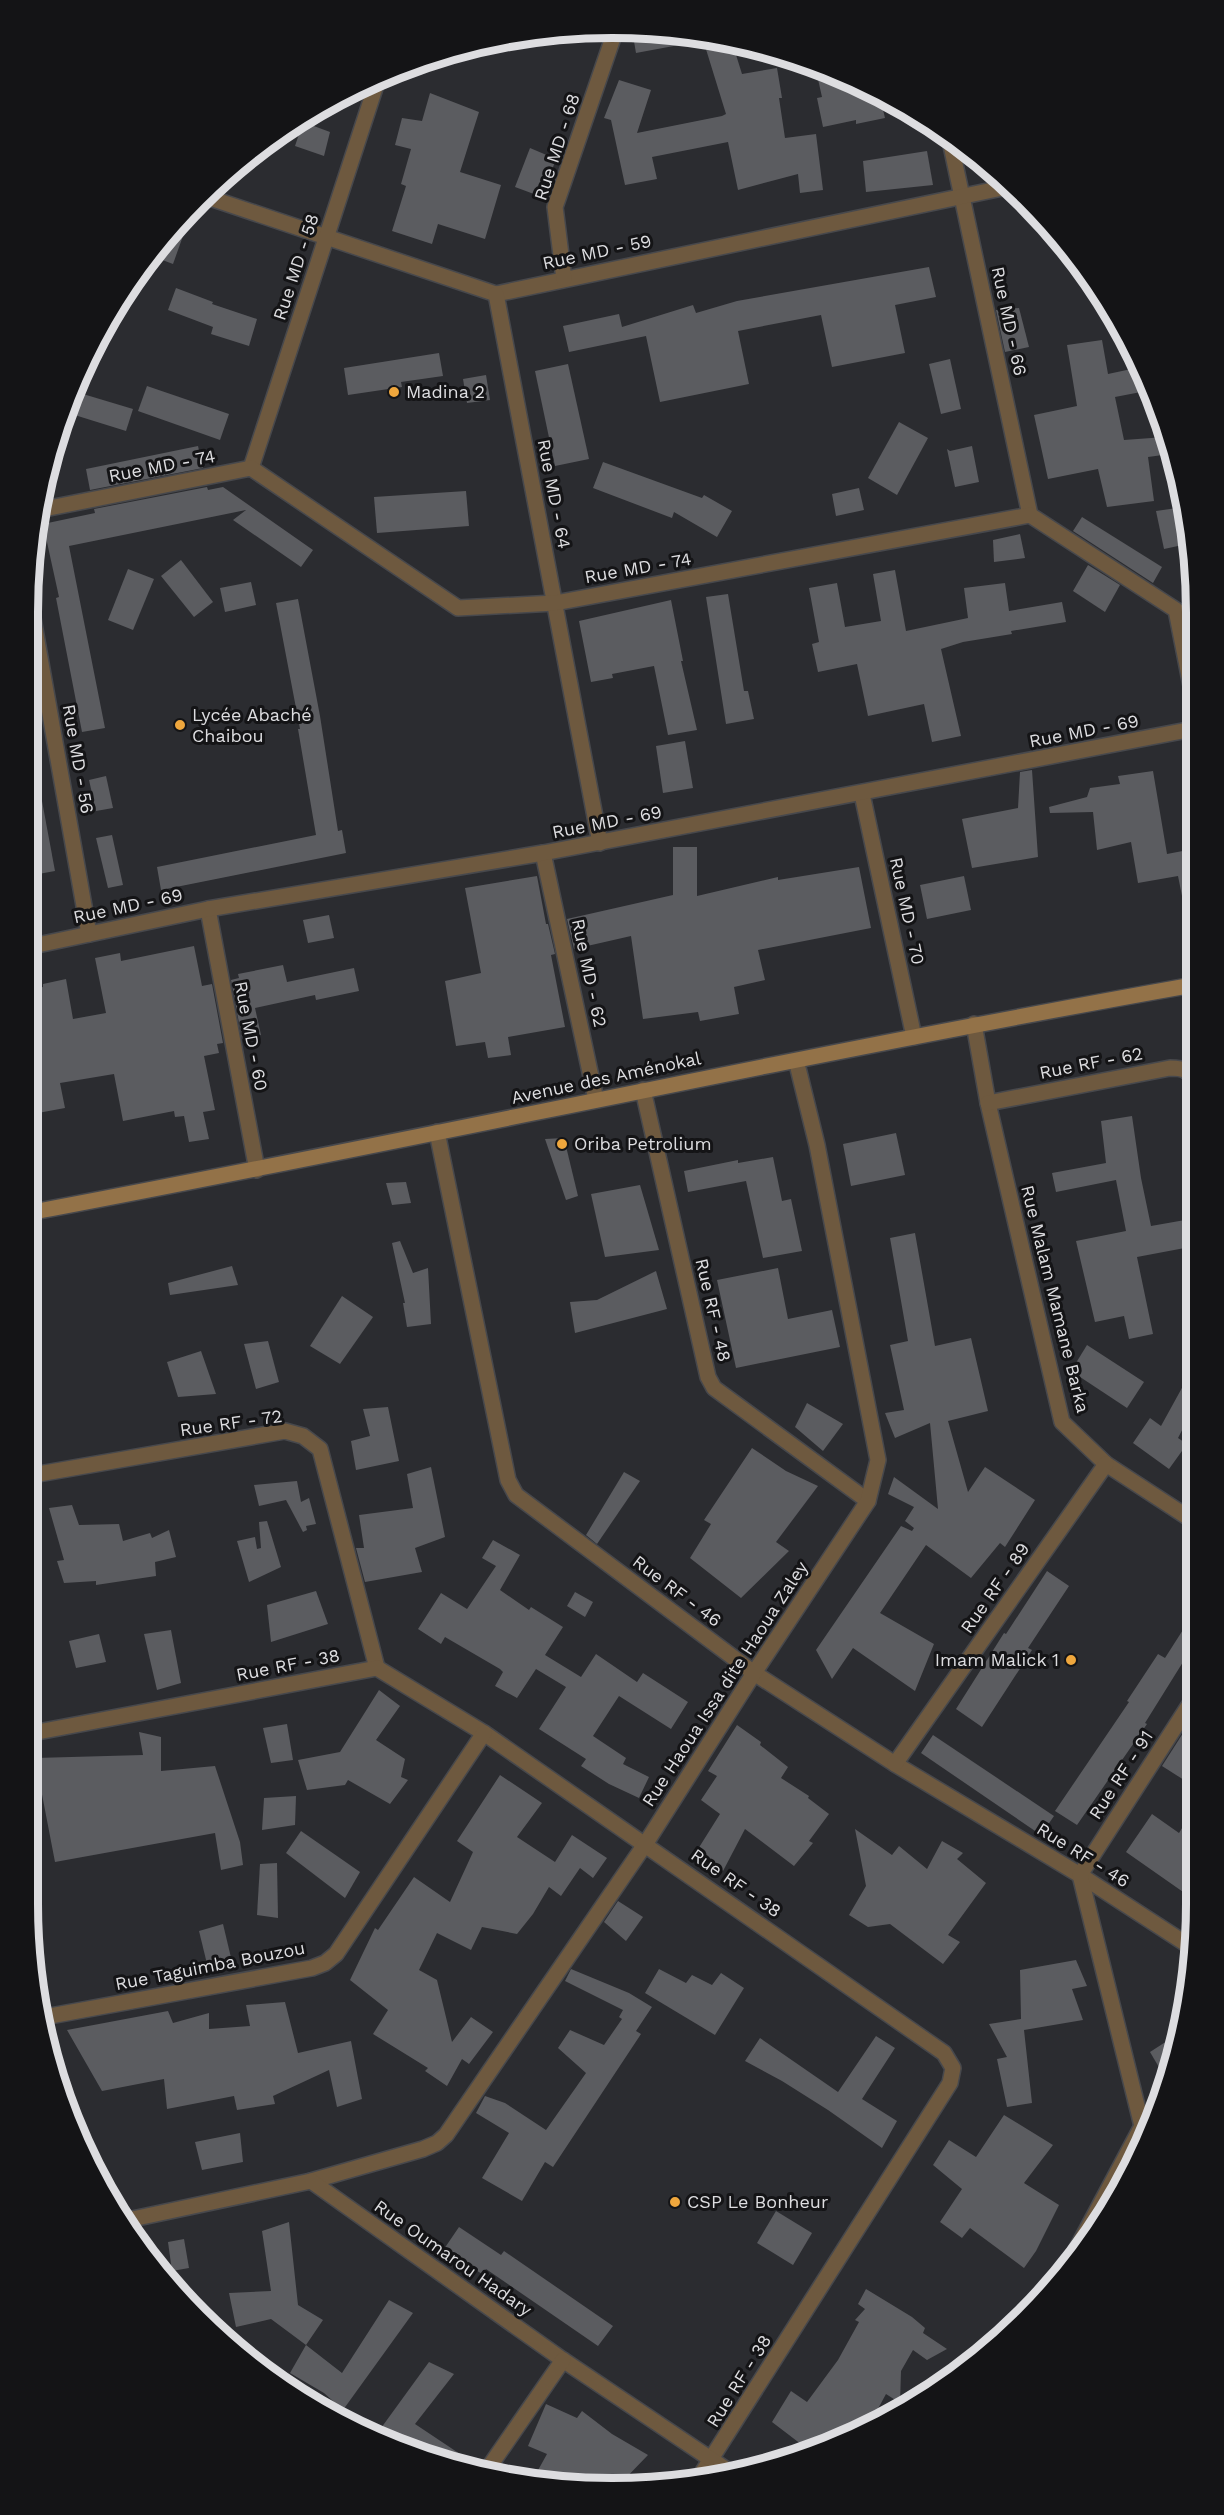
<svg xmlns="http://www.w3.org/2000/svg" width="1224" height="2515" viewBox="0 0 1224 2515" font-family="'Work Sans',sans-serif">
<rect width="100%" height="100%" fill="#2b2c30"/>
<g fill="#5b5c60">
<polygon points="653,29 706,37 706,40 636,53 632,30"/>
<polygon points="723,40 732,42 742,74 777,68 782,98 779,98 785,138 816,134 823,190 800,193 798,174 738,190 728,142 652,157 657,179 625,185 611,120 604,118 619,80 651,90 637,133 722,116 726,114 705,46"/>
<polygon points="815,66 843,77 846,90 866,86 879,93 885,118 856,124 856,120 823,127 817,98 822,97"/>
<polygon points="430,93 479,112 460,172 501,185 485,239 438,224 432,244 392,231 406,186 401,184 411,149 395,145 402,118 422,121"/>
<polygon points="303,122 330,132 324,156 295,146"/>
<polygon points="530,148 556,159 542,197 515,187"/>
<polygon points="927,151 933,185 866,192 863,161"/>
<polygon points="193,208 173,264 149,255"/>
<polygon points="929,267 936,297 895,305 905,353 832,367 821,315 738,331 749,384 660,402 646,336 569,352 563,326 619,314 622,327 693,305 696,313 737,301"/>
<polygon points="176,288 213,302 212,304 257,319 249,346 211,334 213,327 168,310"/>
<polygon points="1019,308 1029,347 1005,352 996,310"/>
<polygon points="1102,340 1108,374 1136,368 1141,392 1115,397 1124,440 1165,437 1170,454 1148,457 1154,501 1107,507 1098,469 1048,479 1034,415 1077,406 1067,345"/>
<polygon points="439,353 443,376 401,382 402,387 348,395 344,368"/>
<polygon points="950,359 961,409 941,414 929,364"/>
<polygon points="568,364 589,459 555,466 535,371"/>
<polygon points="486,375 490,400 467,403 463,379"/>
<polygon points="147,386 229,414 220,440 138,411"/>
<polygon points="73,391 133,409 126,431 65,412"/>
<polygon points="899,422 928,438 897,495 868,478"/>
<polygon points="198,446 203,468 90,490 86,469"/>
<polygon points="972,446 979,482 955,487 947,449 950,451"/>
<polygon points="603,462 702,498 704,495 732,511 717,537 674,512 672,518 593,488"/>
<polygon points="207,487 208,490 223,487 313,550 301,567 233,520 246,510 69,546 105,728 82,732 56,598 59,597 43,524 95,513 94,509"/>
<polygon points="859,488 864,510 836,516 832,494"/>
<polygon points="466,491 469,526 377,533 374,497"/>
<polygon points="1184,507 1192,543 1164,549 1156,511"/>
<polygon points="1082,517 1162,567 1153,583 1073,531"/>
<polygon points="1020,534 1025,558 994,562 993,540"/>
<polygon points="181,560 213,602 194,617 161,576"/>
<polygon points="1088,565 1120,585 1105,612 1073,591"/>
<polygon points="128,569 154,579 133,630 108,620"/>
<polygon points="895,570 906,631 968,618 964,588 1005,583 1009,611 1062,602 1066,622 1011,631 1012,634 963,642 941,649 961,736 932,742 924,704 868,716 857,664 818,672 812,644 819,642 809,588 837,583 845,627 881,621 873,574"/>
<polygon points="251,582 256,605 225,612 220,588"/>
<polygon points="728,594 744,691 748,691 754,719 726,724 706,597"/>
<polygon points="298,599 320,716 338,831 342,830 346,853 161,890 157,867 316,835 298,729 300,729 276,603"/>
<polygon points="671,600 683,661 681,661 697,730 668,735 654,666 612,674 613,678 591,682 579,621"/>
<polygon points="685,741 693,788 663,793 656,746"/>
<polygon points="1032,770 1038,857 972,868 962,819 1018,808 1020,772"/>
<polygon points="1153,771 1167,854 1193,849 1193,910 1185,911 1178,876 1138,883 1131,842 1097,850 1093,812 1050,813 1049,807 1087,797 1090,788 1120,784 1118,776"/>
<polygon points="37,774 55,871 33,875 28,846 28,775"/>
<polygon points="106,776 113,808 96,811 89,780"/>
<polygon points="112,835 123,885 108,888 96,838"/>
<polygon points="673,847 697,847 697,896 778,877 778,880 859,867 871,928 758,950 765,980 734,987 739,1014 700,1021 698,1012 643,1019 631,936 574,949 567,919 673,895"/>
<polygon points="537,876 546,924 548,924 555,954 551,955 565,1027 508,1037 511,1055 488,1058 485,1042 456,1046 445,981 481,973 465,888"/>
<polygon points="964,876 971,910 927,919 920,885"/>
<polygon points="329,915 334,938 308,943 303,920"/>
<polygon points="194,946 202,986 212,984 223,1043 217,1044 219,1053 204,1056 215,1110 203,1112 209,1139 189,1142 184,1116 175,1117 174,1111 123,1121 114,1074 60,1083 65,1108 38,1113 28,1058 28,990 43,987 43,984 66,979 73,1019 106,1013 95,958 120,953 121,961"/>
<polygon points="283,965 287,982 354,968 359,991 316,1000 315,995 255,1008 261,1035 242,1039 231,980 239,978 238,974"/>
<polygon points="1132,1116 1141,1178 1151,1226 1185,1220 1190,1247 1137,1257 1153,1334 1129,1339 1124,1316 1095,1322 1076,1241 1126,1231 1116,1180 1056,1192 1052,1173 1106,1163 1101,1121"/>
<polygon points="896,1133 905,1175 851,1186 843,1144"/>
<polygon points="564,1138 578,1196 566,1200 545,1139"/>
<polygon points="773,1157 782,1201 791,1199 802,1251 763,1258 746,1181 688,1192 684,1171 738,1160 738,1163"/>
<polygon points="406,1182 411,1203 392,1205 386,1183"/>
<polygon points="640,1185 659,1250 605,1257 591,1194"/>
<polygon points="915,1233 935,1346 971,1338 988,1411 948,1421 968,1492 985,1467 1035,1500 1005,1547 1000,1543 971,1578 926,1545 880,1613 934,1644 915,1691 853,1648 832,1679 816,1650 901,1526 912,1531 914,1528 905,1521 914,1507 888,1494 894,1477 938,1509 930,1423 895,1438 885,1413 904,1410 890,1345 908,1341 890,1238"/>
<polygon points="400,1241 413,1273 428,1268 431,1324 407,1327 403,1303 405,1303 392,1243"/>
<polygon points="232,1266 238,1285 170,1295 168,1283"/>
<polygon points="778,1268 788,1319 832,1310 840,1347 736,1368 717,1280"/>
<polygon points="656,1271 667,1309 575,1333 570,1302 597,1300"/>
<polygon points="342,1296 373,1317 340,1364 310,1346"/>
<polygon points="268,1341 279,1382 256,1389 244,1344"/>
<polygon points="1087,1345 1144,1382 1127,1408 1071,1371"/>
<polygon points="201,1351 216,1394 178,1397 167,1362"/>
<polygon points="1194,1366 1194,1407 1178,1438 1187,1444 1169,1469 1133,1443 1150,1418 1161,1426"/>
<polygon points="807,1403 843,1424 823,1451 795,1427"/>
<polygon points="388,1407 399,1461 356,1470 351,1441 370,1436 363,1409"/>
<polygon points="752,1448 786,1471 818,1486 776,1542 789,1551 741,1598 690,1558 711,1524 704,1520"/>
<polygon points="431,1467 445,1537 415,1548 422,1572 365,1582 356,1548 364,1548 359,1515 413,1508 407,1474"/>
<polygon points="624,1472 640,1481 597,1544 586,1535"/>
<polygon points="297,1481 301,1502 309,1498 316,1524 306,1526 307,1530 303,1532 286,1500 259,1506 254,1485"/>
<polygon points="72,1505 79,1525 119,1524 123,1541 150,1533 152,1538 169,1530 176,1557 155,1562 156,1576 96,1585 96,1581 64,1583 57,1561 64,1560 49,1508"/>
<polygon points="267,1521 281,1567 249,1582 237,1541 255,1537 257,1549 261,1548 259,1522"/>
<polygon points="493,1540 520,1555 500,1590 529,1610 531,1607 563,1627 545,1655 581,1677 596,1654 637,1682 643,1673 688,1702 671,1729 619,1696 593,1736 626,1758 623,1764 649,1777 639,1798 609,1784 581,1766 586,1759 539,1729 566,1687 536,1669 517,1698 495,1686 503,1672 500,1669 445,1637 441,1644 418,1629 441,1593 467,1609 496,1566 482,1558"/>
<polygon points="1047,1571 1069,1586 1028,1648 1032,1650 982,1727 956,1709 1004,1633 1006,1634"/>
<polygon points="316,1591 328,1624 271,1642 267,1605"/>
<polygon points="575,1592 593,1602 585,1617 567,1606"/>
<polygon points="1195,1611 1195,1649 1185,1663 1183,1662 1145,1723 1147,1724 1077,1825 1055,1811 1129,1702 1127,1701 1158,1654 1165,1658"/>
<polygon points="171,1630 181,1683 157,1690 144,1634"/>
<polygon points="99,1634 106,1662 76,1668 69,1641"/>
<polygon points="379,1690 400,1706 376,1740 405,1759 401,1777 408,1780 390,1804 348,1780 345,1785 307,1790 298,1760 340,1752"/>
<polygon points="287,1724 293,1760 271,1763 263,1728"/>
<polygon points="737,1725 761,1742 760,1745 788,1767 781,1778 809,1796 808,1798 829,1814 809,1841 813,1843 794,1866 745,1829 723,1871 698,1849 720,1814 701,1800 717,1776 708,1771"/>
<polygon points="1185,1730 1195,1736 1195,1787 1162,1766"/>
<polygon points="139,1732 161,1737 161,1771 215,1766 240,1842 243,1865 221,1870 215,1833 55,1862 35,1758 143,1755"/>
<polygon points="933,1735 1054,1816 1041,1835 921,1753"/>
<polygon points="500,1775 542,1803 517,1837 555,1862 572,1835 607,1858 593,1878 580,1868 561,1896 549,1887 533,1914 517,1934 482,1927 471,1950 437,1933 419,1970 437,1980 452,2042 471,2017 493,2032 469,2064 462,2059 447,2086 425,2071 428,2068 373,2034 388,2010 350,1980 375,1928 378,1930 414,1877 450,1902 473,1852 457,1841"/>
<polygon points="296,1796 295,1825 262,1830 264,1798"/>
<polygon points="1195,1807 1196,1855 1196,1901 1126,1852 1152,1814 1179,1833"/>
<polygon points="855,1829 892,1855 899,1846 927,1869 942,1841 963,1853 957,1859 986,1883 948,1935 960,1942 943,1964 890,1924 868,1927 849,1915 866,1886"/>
<polygon points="301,1831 360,1872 345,1898 286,1853"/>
<polygon points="277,1863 278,1918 257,1915 260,1864"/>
<polygon points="618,1901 643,1917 626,1941 604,1922"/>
<polygon points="223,1924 233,1966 209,1972 199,1931"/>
<polygon points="1076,1960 1087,1986 1072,1989 1083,2020 1024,2030 1032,2103 1007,2107 997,2059 1007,2057 989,2024 1021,2019 1020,1970"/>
<polygon points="571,1969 629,1993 652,2007 636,2031 641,2034 553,2167 545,2162 522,2201 482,2178 509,2133 476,2113 485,2096 505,2103 546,2130 586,2073 558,2048 570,2030 604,2045 622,2019 619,2017 623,2010 565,1981"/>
<polygon points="659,1969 686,1983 692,1975 712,1985 721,1973 744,1988 715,2035 645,1993"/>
<polygon points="285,2002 298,2053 351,2041 362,2099 337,2107 329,2070 273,2096 275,2104 237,2110 234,2096 167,2109 164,2079 102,2091 67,2030 168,2011 173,2023 209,2013 209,2029 250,2026 246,2005"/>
<polygon points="1181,2032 1176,2058 1160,2069 1150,2052"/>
<polygon points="876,2036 895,2048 862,2099 897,2121 882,2148 828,2110 782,2081 745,2061 760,2038 838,2092"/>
<polygon points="1004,2115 1053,2145 1024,2183 1059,2205 1036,2251 1024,2268 970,2228 962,2238 940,2222 962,2189 933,2165 949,2140 976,2157"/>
<polygon points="240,2133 243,2162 202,2170 195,2142"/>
<polygon points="776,2211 812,2233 793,2265 757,2243"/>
<polygon points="289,2222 298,2305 323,2320 306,2345 271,2319 236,2327 229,2293 271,2291 262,2231"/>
<polygon points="459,2227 501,2255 504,2251 613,2326 598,2346 486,2269 482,2274 444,2249"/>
<polygon points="184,2239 189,2268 172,2271 168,2242"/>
<polygon points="866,2289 912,2317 925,2328 923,2333 947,2349 927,2360 913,2350 901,2371 900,2403 886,2394 867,2429 810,2451 772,2422 791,2391 807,2402 838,2360 859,2322 855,2320 865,2309 858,2304"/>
<polygon points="389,2300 413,2313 343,2410 324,2393 290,2373 306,2345 342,2373"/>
<polygon points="429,2362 454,2374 415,2424 478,2466 476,2470 388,2444 376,2435"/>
<polygon points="546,2404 577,2418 582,2411 612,2434 648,2455 619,2485 574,2487 532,2481 547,2454 528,2446"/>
</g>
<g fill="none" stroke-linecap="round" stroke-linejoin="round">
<defs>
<g id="minor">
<polyline points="949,136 1030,515"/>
<polyline points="204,196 496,294 1007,187"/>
<polyline points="564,279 555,207 616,29"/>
<polyline points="496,294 600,843"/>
<polyline points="251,468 378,79"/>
<polyline points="39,510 251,468 458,608 555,603 1030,515 1176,610 1192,691"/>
<polyline points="28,590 89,934"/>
<polyline points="862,794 914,1037"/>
<polyline points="543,853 596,1100"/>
<polyline points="208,909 257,1170"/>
<polyline points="28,947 208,909 543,853 1193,729"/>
<polyline points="974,1024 988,1103 1062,1422 1106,1464 1195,1522"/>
<polyline points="643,1090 708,1377 714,1388 868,1501"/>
<path d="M988 1103 1170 1068C1184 1068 1190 1070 1193 1083"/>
<polyline points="437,1132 508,1480 516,1495 754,1673 895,1764 1080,1875 1194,1949"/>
<polyline points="27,1476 285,1431 303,1436 320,1449 377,1668"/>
<polyline points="27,1734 377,1668 484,1733 944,2053 953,2068 950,2083 697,2481"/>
<polyline points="895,1764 1106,1464"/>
<polyline points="39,2018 312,1968 325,1963 336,1954 484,1733"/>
<polyline points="1142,2126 1080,1875 1195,1696"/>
<polyline points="311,2181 423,2149 437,2143 446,2135 646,1843 754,1673 868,1501 878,1460 817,1145 798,1068"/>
<polyline points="123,2221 311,2181 563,2360 733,2474"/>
<polyline points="1068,2265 1142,2126 1153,2118"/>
<polyline points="485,2473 563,2360"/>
</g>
<path id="secondary" d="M28 1213C417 1140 803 1054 1193 985"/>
</defs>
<use href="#minor" stroke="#47484c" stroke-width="18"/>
<use href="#secondary" stroke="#47484c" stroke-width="18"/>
<use href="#minor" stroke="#6e593f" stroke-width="15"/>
<use href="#secondary" stroke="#937248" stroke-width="15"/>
</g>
<g fill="#efa73d" stroke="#141416" stroke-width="2">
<circle cx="394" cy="392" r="6"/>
<circle cx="180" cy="725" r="6"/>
<circle cx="562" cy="1144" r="6"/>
<circle cx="1071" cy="1660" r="6"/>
<circle cx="675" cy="2202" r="6"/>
</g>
<g text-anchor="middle" stroke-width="6" stroke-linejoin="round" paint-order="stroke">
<g font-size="18" fill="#dddde0" stroke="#141416">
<text transform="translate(557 147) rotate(-72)" y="6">Rue MD - 68</text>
<text transform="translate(597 252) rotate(-12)" y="6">Rue MD - 59</text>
<text transform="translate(296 267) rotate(-72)" y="6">Rue MD - 58</text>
<text transform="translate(1009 321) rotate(78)" y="6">Rue MD - 66</text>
<text transform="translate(162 466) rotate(-11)" y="6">Rue MD - 74</text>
<text transform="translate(554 494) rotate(79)" y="6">Rue MD - 64</text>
<text transform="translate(638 568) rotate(-10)" y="6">Rue MD - 74</text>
<text transform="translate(1084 731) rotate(-11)" y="6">Rue MD - 69</text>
<text transform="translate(78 759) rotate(80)" y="6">Rue MD - 56</text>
<text transform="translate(607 822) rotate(-11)" y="6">Rue MD - 69</text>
<text transform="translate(128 906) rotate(-12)" y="6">Rue MD - 69</text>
<text transform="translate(907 911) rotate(78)" y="6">Rue MD - 70</text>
<text transform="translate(589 973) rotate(78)" y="6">Rue MD - 62</text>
<text transform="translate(251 1036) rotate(79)" y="6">Rue MD - 60</text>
<text transform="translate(1091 1063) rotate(-11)" y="6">Rue RF - 62</text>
<text transform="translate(606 1078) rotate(-12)" y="6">Avenue des Aménokal</text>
<text transform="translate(1055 1299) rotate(76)" y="6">Rue Malam Mamane Barka</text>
<text transform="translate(713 1310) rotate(77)" y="6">Rue RF - 48</text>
<text transform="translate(231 1423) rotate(-8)" y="6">Rue RF - 72</text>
<text transform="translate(995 1588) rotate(-55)" y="6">Rue RF - 89</text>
<text transform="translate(677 1591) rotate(37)" y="6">Rue RF - 46</text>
<text transform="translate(288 1665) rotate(-11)" y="6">Rue RF - 38</text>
<text transform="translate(725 1684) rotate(-57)" y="6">Rue Haoua Issa dite Haoua Zaley</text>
<text transform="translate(1121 1775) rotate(-57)" y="6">Rue RF - 91</text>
<text transform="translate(1083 1855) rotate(32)" y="6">Rue RF - 46</text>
<text transform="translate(736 1883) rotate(35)" y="6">Rue RF - 38</text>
<text transform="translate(210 1966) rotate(-11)" y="6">Rue Taguimba Bouzou</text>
<text transform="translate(453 2258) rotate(35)" y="6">Rue Oumarou Hadary</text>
<text transform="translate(739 2381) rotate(-58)" y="6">Rue RF - 38</text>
</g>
<g font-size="18" fill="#dddde0" stroke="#141416" text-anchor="start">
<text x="406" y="398">Madina 2</text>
<text x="192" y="721">Lycée Abaché<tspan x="192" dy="21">Chaibou</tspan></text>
<text x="574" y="1150">Oriba Petrolium</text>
<text x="1059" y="1666" text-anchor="end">Imam Malick 1</text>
<text x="687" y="2208">CSP Le Bonheur</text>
</g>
</g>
<path d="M0 0H1224V2515H0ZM612 38H612A574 574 0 0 1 1186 612V1904A574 574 0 0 1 612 2478H612A574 574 0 0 1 38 1904V612A574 574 0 0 1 612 38Z" fill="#141416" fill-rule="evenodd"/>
<path fill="none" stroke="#dddde0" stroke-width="8" d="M612 38H612A574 574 0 0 1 1186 612V1904A574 574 0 0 1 612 2478H612A574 574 0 0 1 38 1904V612A574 574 0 0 1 612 38Z"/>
</svg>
